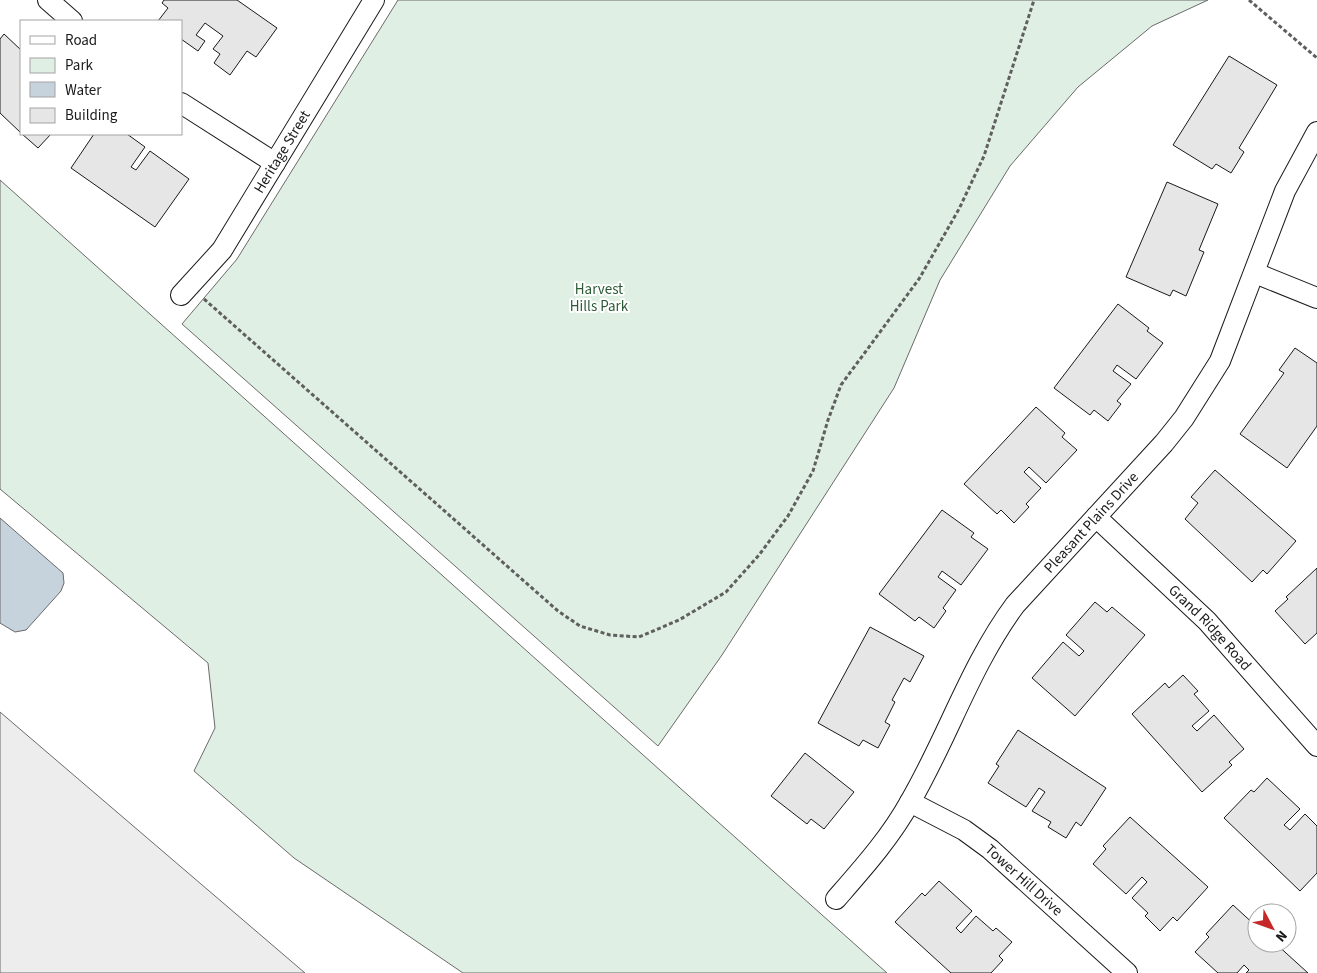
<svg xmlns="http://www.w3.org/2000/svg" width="1317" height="973" viewBox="0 0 1317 973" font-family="'Source Sans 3',sans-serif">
<rect width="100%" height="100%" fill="#fff"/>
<g fill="#e0efe3" stroke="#6a6a6a">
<polygon points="398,0 1208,0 1152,26 1078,87 1010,166 940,280 894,388 722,655 658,746 182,324 237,259"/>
<polygon points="0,180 887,973 463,973 294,858 194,771 215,728 208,663 0,489"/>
</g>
<polygon fill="#ededed" stroke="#6a6a6a" points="0,712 305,973 0,973"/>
<polygon fill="#c6d2dc" stroke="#6a6a6a" points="0,518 63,573 64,583 61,591 26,630 15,632 0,623"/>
<g fill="#e6e6e6" stroke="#1a1a1a">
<polygon points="164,0 237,0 277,28 256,57 247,51 230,75 214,63 220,54 213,49 223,36 205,23 196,35 205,41 198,51 181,39 181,21 158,21 168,8 162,3"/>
<polygon points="4,34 21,50 21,133 0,113 0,39"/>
<polygon points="1229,56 1277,85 1239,148 1244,152 1231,173 1216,164 1212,169 1173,145"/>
<polygon points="22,134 51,134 38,148"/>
<polygon points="94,134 127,134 145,147 131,167 136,170 150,151 189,179 155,227 71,168"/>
<polygon points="1167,182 1218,204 1199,250 1204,252 1186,296 1173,290 1170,296 1126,277"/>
<polygon points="1118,304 1149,328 1147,331 1163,343 1136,379 1117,365 1113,371 1131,384 1117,401 1121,404 1108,421 1094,410 1090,415 1054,388"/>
<polygon points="1295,348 1317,363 1317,426 1287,468 1240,434 1284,373 1279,370"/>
<polygon points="1036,407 1065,433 1062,437 1077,450 1046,483 1029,467 1024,472 1041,488 1026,504 1029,507 1014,523 1001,510 997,514 964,484"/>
<polygon points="1215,470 1296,541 1267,574 1263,570 1252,582 1185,519 1198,503 1191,497"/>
<polygon points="942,510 974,533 971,537 988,549 961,585 942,571 938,577 956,590 943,608 946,611 934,628 919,617 915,621 879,594"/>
<polygon points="1317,568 1317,633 1305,644 1275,611 1288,599 1286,597"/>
<polygon points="1095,602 1107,612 1112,607 1145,635 1075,716 1032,678 1063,642 1079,656 1084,651 1066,635"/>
<polygon points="870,627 924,656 910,682 904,678 892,700 895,702 885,722 890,725 878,748 863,740 859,746 818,723"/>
<polygon points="1183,675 1198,691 1194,694 1209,711 1192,726 1197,731 1214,715 1244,749 1229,762 1232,765 1202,792 1132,714 1165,683 1169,688"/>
<polygon points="1018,730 1106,788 1081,826 1076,822 1066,838 1048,827 1051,822 1032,811 1045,792 1039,788 1026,807 988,783 999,766 996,764"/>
<polygon points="805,753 854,792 824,829 811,819 807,824 771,796"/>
<polygon points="1267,778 1300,809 1284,825 1290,830 1305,814 1317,826 1317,873 1300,891 1224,818 1251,790 1254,792"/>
<polygon points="1130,817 1208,887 1177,921 1173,917 1160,931 1145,916 1148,913 1132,898 1147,882 1142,877 1126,894 1093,864 1106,849 1103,846"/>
<polygon points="939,881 972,911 956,928 961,933 976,916 993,931 996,928 1012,942 999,956 1003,960 991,973 951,973 895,922 922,893 925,896"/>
<polygon points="1233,905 1257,927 1257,943 1275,943 1308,973 1246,973 1249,970 1244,965 1237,973 1218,973 1195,952 1209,937 1206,934"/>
</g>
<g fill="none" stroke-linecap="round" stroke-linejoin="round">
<defs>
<g id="street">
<polyline points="48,0 72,21"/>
<polyline points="181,103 275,163"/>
<polyline points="1255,273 1317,298"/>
<path id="s1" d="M181 295 222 250 374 0"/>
<path id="s2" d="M1096 517 1207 621 1317 746"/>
<path id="s3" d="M910 802 964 830 990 849 1127 973"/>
<path id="s4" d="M836 899C863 868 890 838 910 802 948 737 970 666 1015 605L1164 443 1184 418 1220 361 1285 191 1317 132"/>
</g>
</defs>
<use href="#street" stroke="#1a1a1a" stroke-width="22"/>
<g stroke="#5f5f5f" stroke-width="3" stroke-dasharray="4 2.5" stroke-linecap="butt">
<polyline points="1249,0 1317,58"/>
<polyline points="204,299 558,611 580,626 610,635 639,637 679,620 726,592 759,555 788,516 813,471 828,420 841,385 919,279 959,209 984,156 1034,0"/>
</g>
<use href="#street" stroke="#fff" stroke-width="20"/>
</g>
<g text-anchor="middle" stroke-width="4" stroke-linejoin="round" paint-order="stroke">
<g font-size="15" fill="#1a1a1a" stroke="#fff">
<text dy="5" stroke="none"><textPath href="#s1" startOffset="176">Heritage Street</textPath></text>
<text dy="5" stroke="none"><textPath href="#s4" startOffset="458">Pleasant Plains Drive</textPath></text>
<text dy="5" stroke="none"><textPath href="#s2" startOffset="159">Grand Ridge Road</textPath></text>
<text dy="5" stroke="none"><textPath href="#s3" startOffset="139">Tower Hill Drive</textPath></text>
</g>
<g font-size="15" fill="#2b5a34" stroke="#fff">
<text x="599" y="294">Harvest<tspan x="599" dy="17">Hills Park</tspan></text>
</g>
</g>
<rect x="20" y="20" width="162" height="115" fill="#ffffff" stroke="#a3a3a3"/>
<rect x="30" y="36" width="25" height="8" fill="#ffffff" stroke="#a3a3a3"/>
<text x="65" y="45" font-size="15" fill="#1a1a1a">Road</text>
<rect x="30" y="58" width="25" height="15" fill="#e0efe3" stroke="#a3a3a3"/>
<text x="65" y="70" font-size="15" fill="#1a1a1a">Park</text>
<rect x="30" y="82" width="25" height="15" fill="#c6d2dc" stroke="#a3a3a3"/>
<text x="65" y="95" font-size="15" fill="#1a1a1a">Water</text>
<rect x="30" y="108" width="25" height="15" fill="#e6e6e6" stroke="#a3a3a3"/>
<text x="65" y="120" font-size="15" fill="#1a1a1a">Building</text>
<g transform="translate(1272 928) rotate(131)"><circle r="24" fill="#ffffff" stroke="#a3a3a3"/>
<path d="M0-4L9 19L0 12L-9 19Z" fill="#c62828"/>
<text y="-8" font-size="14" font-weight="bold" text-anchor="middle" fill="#1a1a1a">N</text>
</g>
</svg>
